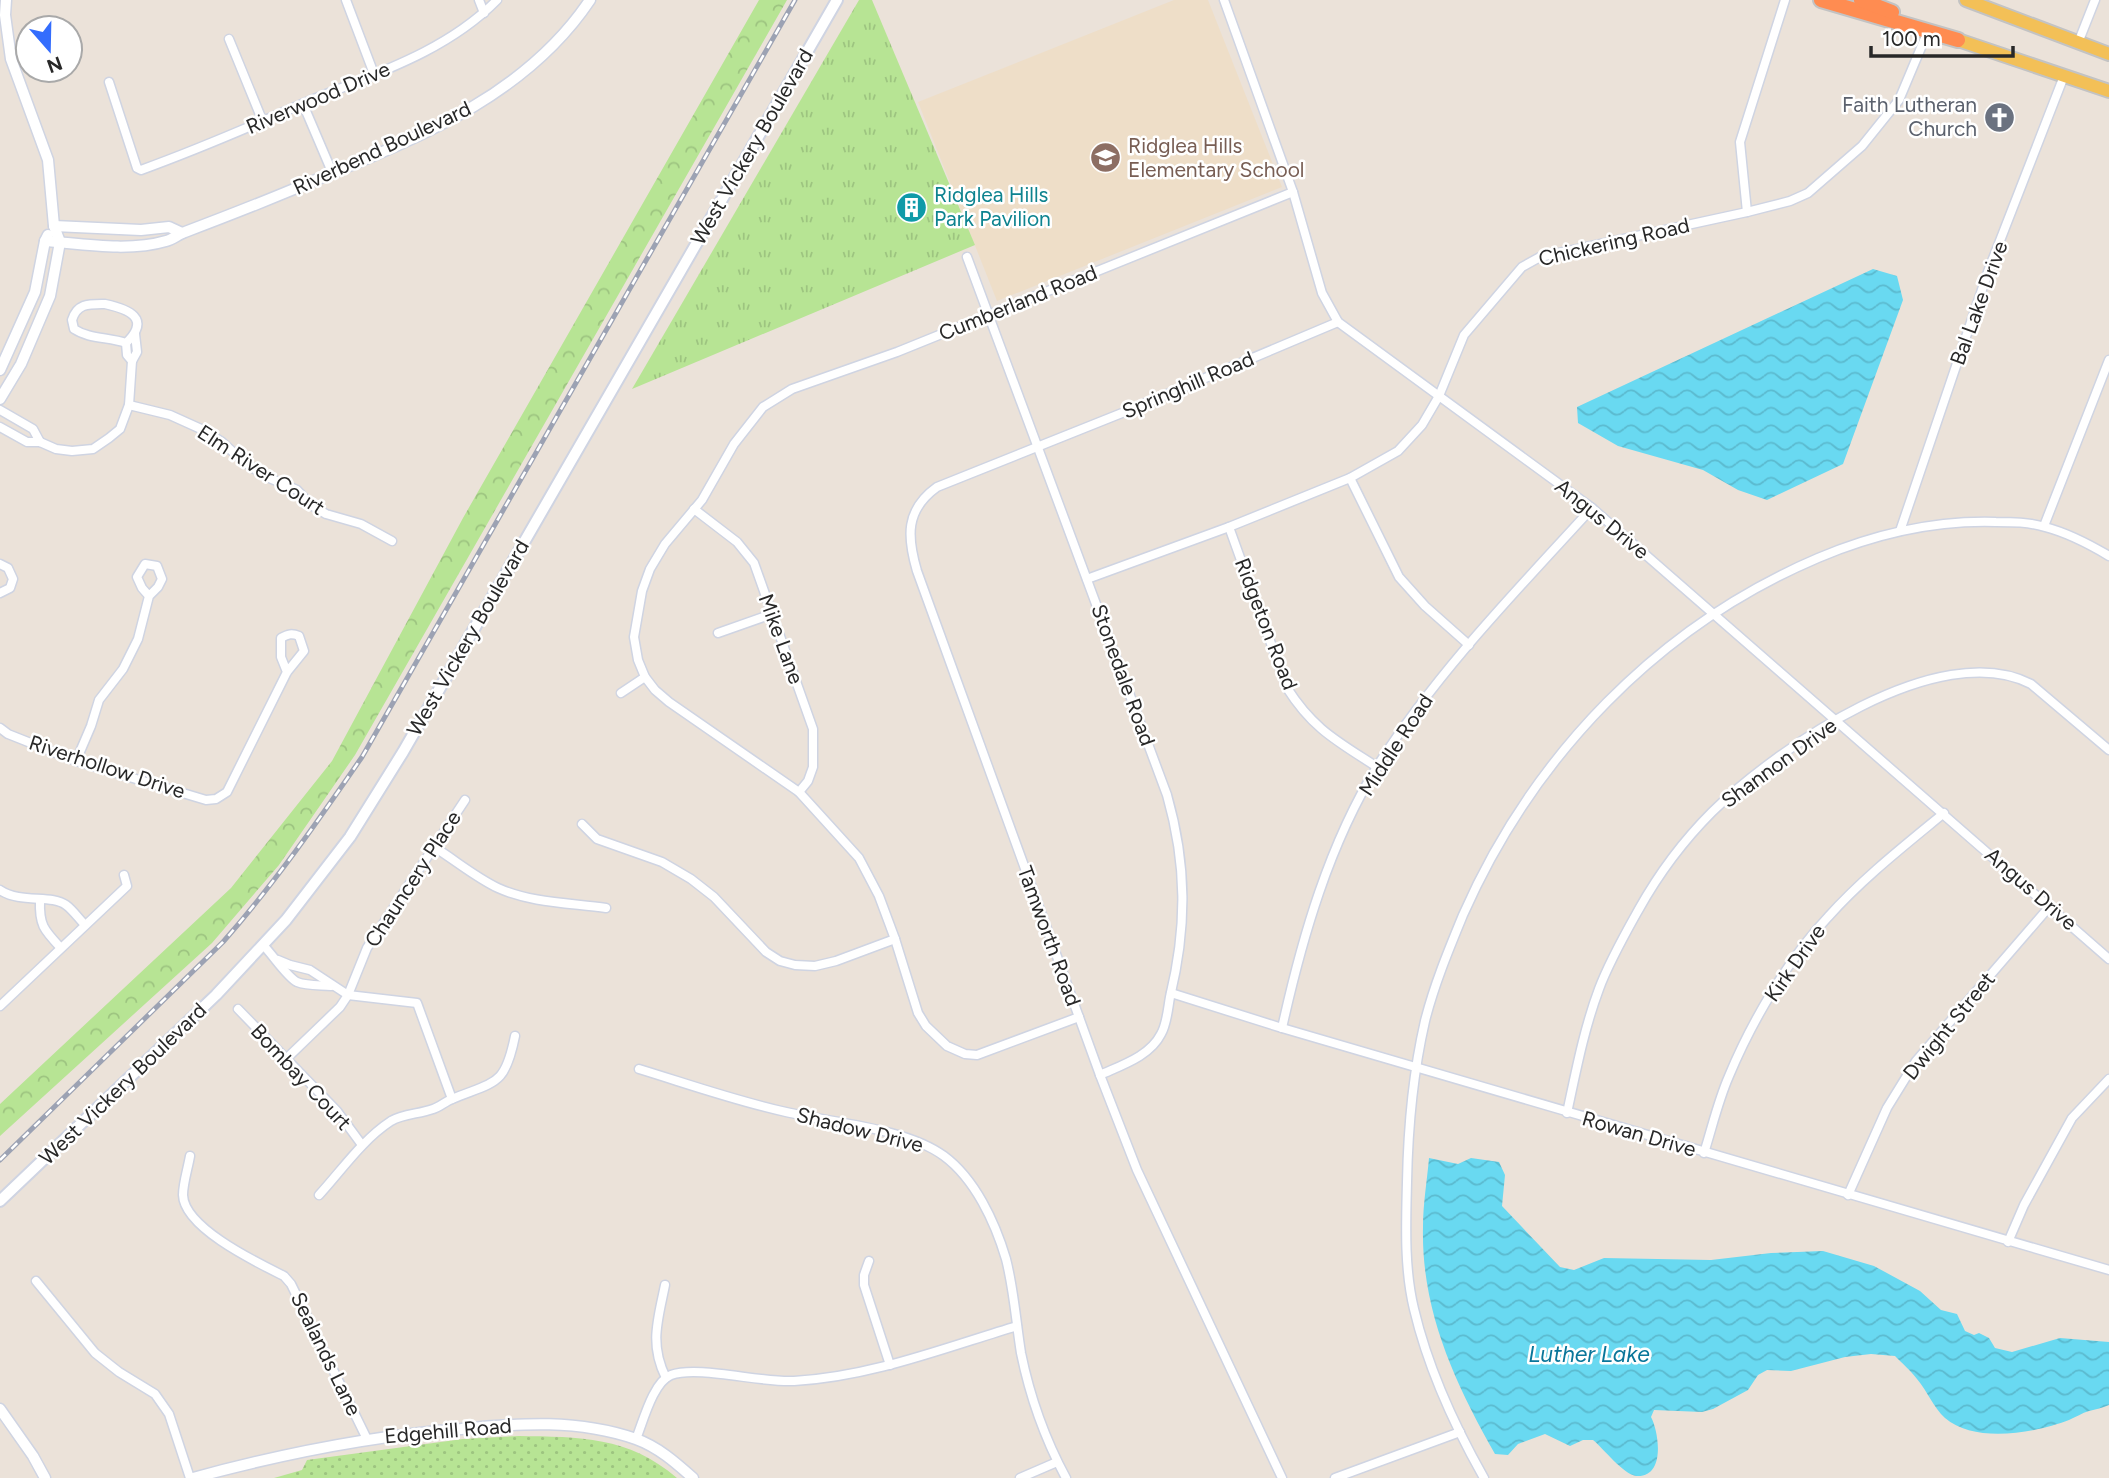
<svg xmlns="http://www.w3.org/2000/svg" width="2109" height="1478" viewBox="0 0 2109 1478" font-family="Figtree,sans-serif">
<defs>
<pattern id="grass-dots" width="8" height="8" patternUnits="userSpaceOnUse" patternTransform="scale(1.75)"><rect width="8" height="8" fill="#b7e494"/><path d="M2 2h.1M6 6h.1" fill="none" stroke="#9dc480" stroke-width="1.8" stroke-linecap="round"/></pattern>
<pattern id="forest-crowns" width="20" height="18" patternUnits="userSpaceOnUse" patternTransform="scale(1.75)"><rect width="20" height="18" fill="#b7e494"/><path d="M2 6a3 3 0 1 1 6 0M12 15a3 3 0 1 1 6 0" fill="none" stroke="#9dc480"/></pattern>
<pattern id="park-tufts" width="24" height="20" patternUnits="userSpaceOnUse" patternTransform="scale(1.75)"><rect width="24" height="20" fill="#b7e494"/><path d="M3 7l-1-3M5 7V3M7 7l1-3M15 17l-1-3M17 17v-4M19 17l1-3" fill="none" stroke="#9dc480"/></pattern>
<pattern id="water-waves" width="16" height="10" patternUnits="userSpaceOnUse" patternTransform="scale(1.75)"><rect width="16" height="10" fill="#69d9f1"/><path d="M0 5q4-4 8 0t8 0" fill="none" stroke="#5bbacf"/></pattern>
</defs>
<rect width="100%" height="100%" fill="#ebe2d9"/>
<polygon fill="#eedec8" points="1174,0 1208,0 1282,187 997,301 918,102"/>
<path fill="url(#grass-dots)" d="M519 1436C580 1437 628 1436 677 1478H274L302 1470 307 1460 463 1439Z"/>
<polygon fill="url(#forest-crowns)" points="759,0 787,0 355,755 279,865 212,943 0,1136 0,1104 231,888 332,761 463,518"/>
<polygon fill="url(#park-tufts)" points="859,0 872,0 975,245 632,389"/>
<g fill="url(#water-waves)">
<polygon points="1873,269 1897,276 1903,300 1843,464 1767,500 1738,490 1703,470 1618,446 1578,423 1577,407"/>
<path d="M1429 1158 1458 1164 1471 1158 1499 1162 1505 1175 1502 1206 1560 1267 1574 1270 1604 1258 1711 1260 1771 1253 1823 1251 1874 1266 1920 1291 1941 1310 1957 1314 1965 1331 1974 1335 1979 1333 1989 1338 1995 1348 2012 1352 2060 1338 2109 1342V1405C2102 1408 2096 1409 2089 1411 2082 1413 2076 1417 2069 1420 2035 1433 1975 1444 1945 1418 1933 1407 1928 1392 1917 1379 1911 1371 1902 1363 1895 1356L1871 1354 1845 1357 1791 1371 1767 1370 1758 1375 1748 1390 1713 1409 1702 1412 1654 1410 1651 1417C1659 1432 1666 1478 1636 1476 1623 1474 1604 1449 1593 1440H1583L1570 1446 1545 1434 1518 1444 1508 1455 1495 1454C1455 1383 1421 1311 1423 1227 1423 1204 1427 1181 1429 1158Z"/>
</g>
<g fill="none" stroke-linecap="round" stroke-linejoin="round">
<defs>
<g id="minor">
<polyline points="346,0 374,74"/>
<polyline points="479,0 484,13"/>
<polyline points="1224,0 1293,192 1322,293 1338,322 1592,508 2109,959"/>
<polyline points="229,39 263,122"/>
<polyline points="2078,43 2095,0"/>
<path d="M109 82 137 168 141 170C196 150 250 127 304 103 371 75 445 53 497 0"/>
<polyline points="303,104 332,172"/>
<polyline points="1747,212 1740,142 1785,0"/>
<path d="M967 257 1167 795C1187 865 1187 927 1170 997 1168 1008 1167 1024 1161 1034 1150 1056 1122 1065 1100 1075"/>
<path d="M105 304C128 309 152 318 126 343 109 337 89 339 74 329L72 320C77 303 89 304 105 304Z"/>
<polyline points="126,343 127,355 132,361"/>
<polyline points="129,405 170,415 201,429 222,442 244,462 265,476 297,490 311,505 326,514 361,524 392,541"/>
<polyline points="0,410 33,429 40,442"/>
<polyline points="0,427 27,442 40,442 56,449 72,451 93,449 109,438 120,429 129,405 132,361 137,352 135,334"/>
<polyline points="1350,478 1399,577 1425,606 1469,645"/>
<polyline points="694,509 737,542 754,563 813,729 813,767 808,781 799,792"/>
<polyline points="2044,526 2109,360"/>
<path d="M1229 527 1287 688C1313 729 1337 741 1377 767"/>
<polyline points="1900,531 1989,269 2064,76"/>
<polyline points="0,564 8,568 13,579 10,588 0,593"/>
<polyline points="1087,579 1229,527 1350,478 1398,451 1422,425 1439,396 1464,335 1522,267 1540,257 1747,212 1790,201 1808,193 1862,146 1899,100 1928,31"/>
<polyline points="718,633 772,614"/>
<polyline points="621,693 645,677"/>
<path d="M0 728 8 734 76 761 206 800 216 799 227 792 287 672 304 651 299 636C292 633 288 634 281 638V657L287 672"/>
<polyline points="76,761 91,726 99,700 123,669 138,639 149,596 158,587 162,579 157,566 145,564 137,577 142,588 149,596"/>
<polyline points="582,824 597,839 662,862 691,879 714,897 766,952 780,961 795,965 815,966 836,961 895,939"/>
<path d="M434 847C455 860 475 877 498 888 531 903 571 903 606 908"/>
<path d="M0 890C21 904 51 894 66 905 73 910 79 919 85 925"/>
<path d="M40 900C39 925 44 930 60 947"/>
<path d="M263 945C273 955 287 977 297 982 307 986 320 985 331 986"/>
<polyline points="278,960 290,965 310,970 348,995 417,1003 452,1099"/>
<polyline points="1171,993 1282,1028 2109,1270"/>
<polyline points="0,1006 127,886 124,875"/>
<polyline points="238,1009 337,1111 362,1145"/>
<polyline points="1079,1017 977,1055 965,1054 947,1046 926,1026 918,1013 895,939 879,896 859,858 799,792 669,702 655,690 645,677 638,660 634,637 642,591 650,569 665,544 702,500 734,444 763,407 792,389 897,352 1293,192"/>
<path d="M1282 1028C1302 938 1329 844 1378 765 1438 671 1517 590 1592 508"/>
<polyline points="287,1058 340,1007 348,995 367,948 465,800"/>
<path d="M639 1069C688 1084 736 1101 786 1112 833 1123 906 1128 944 1156 975 1179 995 1222 1006 1259 1014 1290 1016 1322 1021 1353 1030 1397 1045 1439 1066 1478"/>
<path d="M1567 1113C1576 1071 1584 1029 1599 989 1609 962 1625 934 1639 909 1658 875 1685 839 1712 812 1776 749 1939 636 2031 684L2109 750"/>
<path d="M1704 1153C1712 1128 1718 1101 1729 1076 1751 1023 1788 959 1828 917 1863 878 1904 846 1944 813"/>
<path d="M190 1156C188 1168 183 1183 183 1195 184 1228 258 1263 284 1276L291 1284 367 1439"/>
<path d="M319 1195C342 1170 362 1140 391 1121 403 1114 419 1114 433 1109 439 1107 445 1102 452 1099 496 1081 505 1086 515 1036"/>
<polyline points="1848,1195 1887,1108 1916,1061 2050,906"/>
<polyline points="2008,1242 2024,1205 2072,1118 2109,1079"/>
<polyline points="869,1261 864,1275 864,1285 890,1365"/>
<polyline points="36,1281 95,1353 119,1372 155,1394 169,1414 190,1478"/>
<path d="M665 1285C658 1320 649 1344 666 1378"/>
<path d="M636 1439C643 1422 653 1382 671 1375 698 1365 760 1383 794 1381 870 1377 944 1348 1017 1326"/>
<polyline points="1020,1478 1057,1462"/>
<path d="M1282 1478 1137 1170 1100 1075 917 571C907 537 905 510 937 487L1122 413 1338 322"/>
<polyline points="1335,1478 1460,1432"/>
<path d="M1484 1478C1454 1425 1428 1368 1414 1309 1404 1268 1406 1223 1407 1182 1408 1129 1413 1073 1425 1021 1434 985 1449 949 1463 915 1533 756 1658 626 1818 558 1875 534 1934 520 1996 522 2012 522 2029 522 2045 527 2068 533 2089 544 2109 556"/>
</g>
<g id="tertiary">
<polyline points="54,226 141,230 169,227 182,233"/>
<path d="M45 241C83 244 129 252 166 241 173 239 179 234 185 232 222 218 258 204 294 189 403 143 521 103 590 0"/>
<polyline points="0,370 35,292 45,241 48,235"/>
<polyline points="0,399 21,364 50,296 60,242 54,226 48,160 11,59 5,15 6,0"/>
<polyline points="0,1409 33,1456 45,1478"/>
<path d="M193 1478C281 1454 370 1436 461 1429 521 1423 578 1419 636 1439 658 1447 675 1462 693 1478"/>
</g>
<polyline id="secondary" points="0,1201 216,995 286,920 350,837 403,752 837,0"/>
<g id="primary">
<polyline points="1966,0 2109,54"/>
<polyline points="1958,40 2109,91"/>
</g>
<g id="motorway">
<polyline points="1821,0 1958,40"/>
<polyline points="1861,0 1892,12"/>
</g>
</defs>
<use href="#minor" stroke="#cfd4e2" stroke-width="11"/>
<use href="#tertiary" stroke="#cfd4e2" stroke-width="13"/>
<use href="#secondary" stroke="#cfd4e2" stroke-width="14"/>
<use href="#primary" stroke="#c3c3c3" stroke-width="16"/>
<use href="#motorway" stroke="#c3c3c3" stroke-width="18"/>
<use href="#minor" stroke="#fff" stroke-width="8"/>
<use href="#tertiary" stroke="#fff" stroke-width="10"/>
<use href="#secondary" stroke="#fff" stroke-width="10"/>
<use href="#primary" stroke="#f3c057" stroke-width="12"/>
<use href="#motorway" stroke="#ff8c51" stroke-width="14"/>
<defs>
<path id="rail" d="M0 1160 223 942C274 884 318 821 362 757L795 0"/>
</defs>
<use href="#rail" stroke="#9ca2b3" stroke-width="5"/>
<use href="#rail" stroke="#fff" stroke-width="2.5" stroke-dasharray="8" stroke-linecap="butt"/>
</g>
<defs>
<symbol id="church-disc" viewBox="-11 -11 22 22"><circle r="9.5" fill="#6b7280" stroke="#fff"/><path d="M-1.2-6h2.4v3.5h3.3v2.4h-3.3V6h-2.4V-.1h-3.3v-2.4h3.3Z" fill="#fff"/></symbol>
<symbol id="school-disc" viewBox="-11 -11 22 22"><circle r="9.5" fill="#8d6e63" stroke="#fff"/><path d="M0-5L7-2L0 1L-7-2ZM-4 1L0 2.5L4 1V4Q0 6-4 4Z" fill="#fff"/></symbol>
<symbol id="building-disc" viewBox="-11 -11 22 22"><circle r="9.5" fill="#0f9aa8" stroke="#fff"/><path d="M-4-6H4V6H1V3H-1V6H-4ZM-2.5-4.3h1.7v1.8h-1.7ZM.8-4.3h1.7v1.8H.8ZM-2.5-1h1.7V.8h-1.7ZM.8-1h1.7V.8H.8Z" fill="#fff"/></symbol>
</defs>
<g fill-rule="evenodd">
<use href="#church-disc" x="1982" y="100" width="35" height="35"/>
<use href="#school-disc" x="1088" y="140" width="35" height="35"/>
<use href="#building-disc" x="894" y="190" width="35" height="35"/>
</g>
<g text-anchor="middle" stroke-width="5" stroke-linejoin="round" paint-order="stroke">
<g font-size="21" fill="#282828" stroke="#fff">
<text transform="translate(318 98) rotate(-23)" y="7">Riverwood Drive</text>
<text transform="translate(752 147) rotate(-60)" y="7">West Vickery Boulevard</text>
<text transform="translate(382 148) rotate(-25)" y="7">Riverbend Boulevard</text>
<text transform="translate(1614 242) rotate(-13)" y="7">Chickering Road</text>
<text transform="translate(1018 303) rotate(-22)" y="7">Cumberland Road</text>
<text transform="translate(1979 303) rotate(-70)" y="7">Bal Lake Drive</text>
<text transform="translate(1188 385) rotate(-23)" y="7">Springhill Road</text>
<text transform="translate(261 470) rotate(33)" y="7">Elm River Court</text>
<text transform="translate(1602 519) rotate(39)" y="7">Angus Drive</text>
<text transform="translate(1266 624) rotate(69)" y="7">Ridgeton Road</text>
<text transform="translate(468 638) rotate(-60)" y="7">West Vickery Boulevard</text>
<text transform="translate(781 639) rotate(70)" y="7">Mike Lane</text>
<text transform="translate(1123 675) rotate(70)" y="7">Stonedale Road</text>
<text transform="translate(1396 745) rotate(-57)" y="7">Middle Road</text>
<text transform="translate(1779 763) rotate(-36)" y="7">Shannon Drive</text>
<text transform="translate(107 767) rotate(18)" y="7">Riverhollow Drive</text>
<text transform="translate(413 879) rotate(-57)" y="7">Chauncery Place</text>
<text transform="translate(2031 889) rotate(41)" y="7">Angus Drive</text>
<text transform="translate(1049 936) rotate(70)" y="7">Tamworth Road</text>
<text transform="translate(1795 963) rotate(-55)" y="7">Kirk Drive</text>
<text transform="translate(1949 1026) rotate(-51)" y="7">Dwight Street</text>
<text transform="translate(301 1077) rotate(47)" y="7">Bombay Court</text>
<text transform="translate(123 1084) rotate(-44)" y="7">West Vickery Boulevard</text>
<text transform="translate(860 1130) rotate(14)" y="7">Shadow Drive</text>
<text transform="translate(1639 1134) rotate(16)" y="7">Rowan Drive</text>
<text transform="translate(326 1354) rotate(64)" y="7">Sealands Lane</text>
<text transform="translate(448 1431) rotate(-5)" y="7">Edgehill Road</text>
</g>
<g font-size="21" fill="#5b616d" stroke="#fff" text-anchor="end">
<text x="1977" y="112">Faith Lutheran<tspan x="1977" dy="24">Church</tspan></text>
</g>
<g font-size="21" fill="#785e54" stroke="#fff" text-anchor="start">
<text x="1128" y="153">Ridglea Hills<tspan x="1128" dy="24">Elementary School</tspan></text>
</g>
<g font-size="21" fill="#0d838f" stroke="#fff" text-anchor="start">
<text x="934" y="202">Ridglea Hills<tspan x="934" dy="24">Park Pavilion</tspan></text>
</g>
<g font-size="23" font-style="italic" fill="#0a769a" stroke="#fff">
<text x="1589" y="1362">Luther Lake</text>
</g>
</g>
<g transform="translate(49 49) rotate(160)"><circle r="33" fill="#ffffff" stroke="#a9a9a9" stroke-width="2"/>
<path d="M0-5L12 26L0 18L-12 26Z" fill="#346dfd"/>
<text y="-10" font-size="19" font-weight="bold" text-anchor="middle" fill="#282828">N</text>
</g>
<path d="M1871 46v10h142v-10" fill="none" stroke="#282828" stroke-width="3.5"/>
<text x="1882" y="46" font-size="21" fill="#282828" stroke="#ffffff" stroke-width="5" paint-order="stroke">100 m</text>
</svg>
